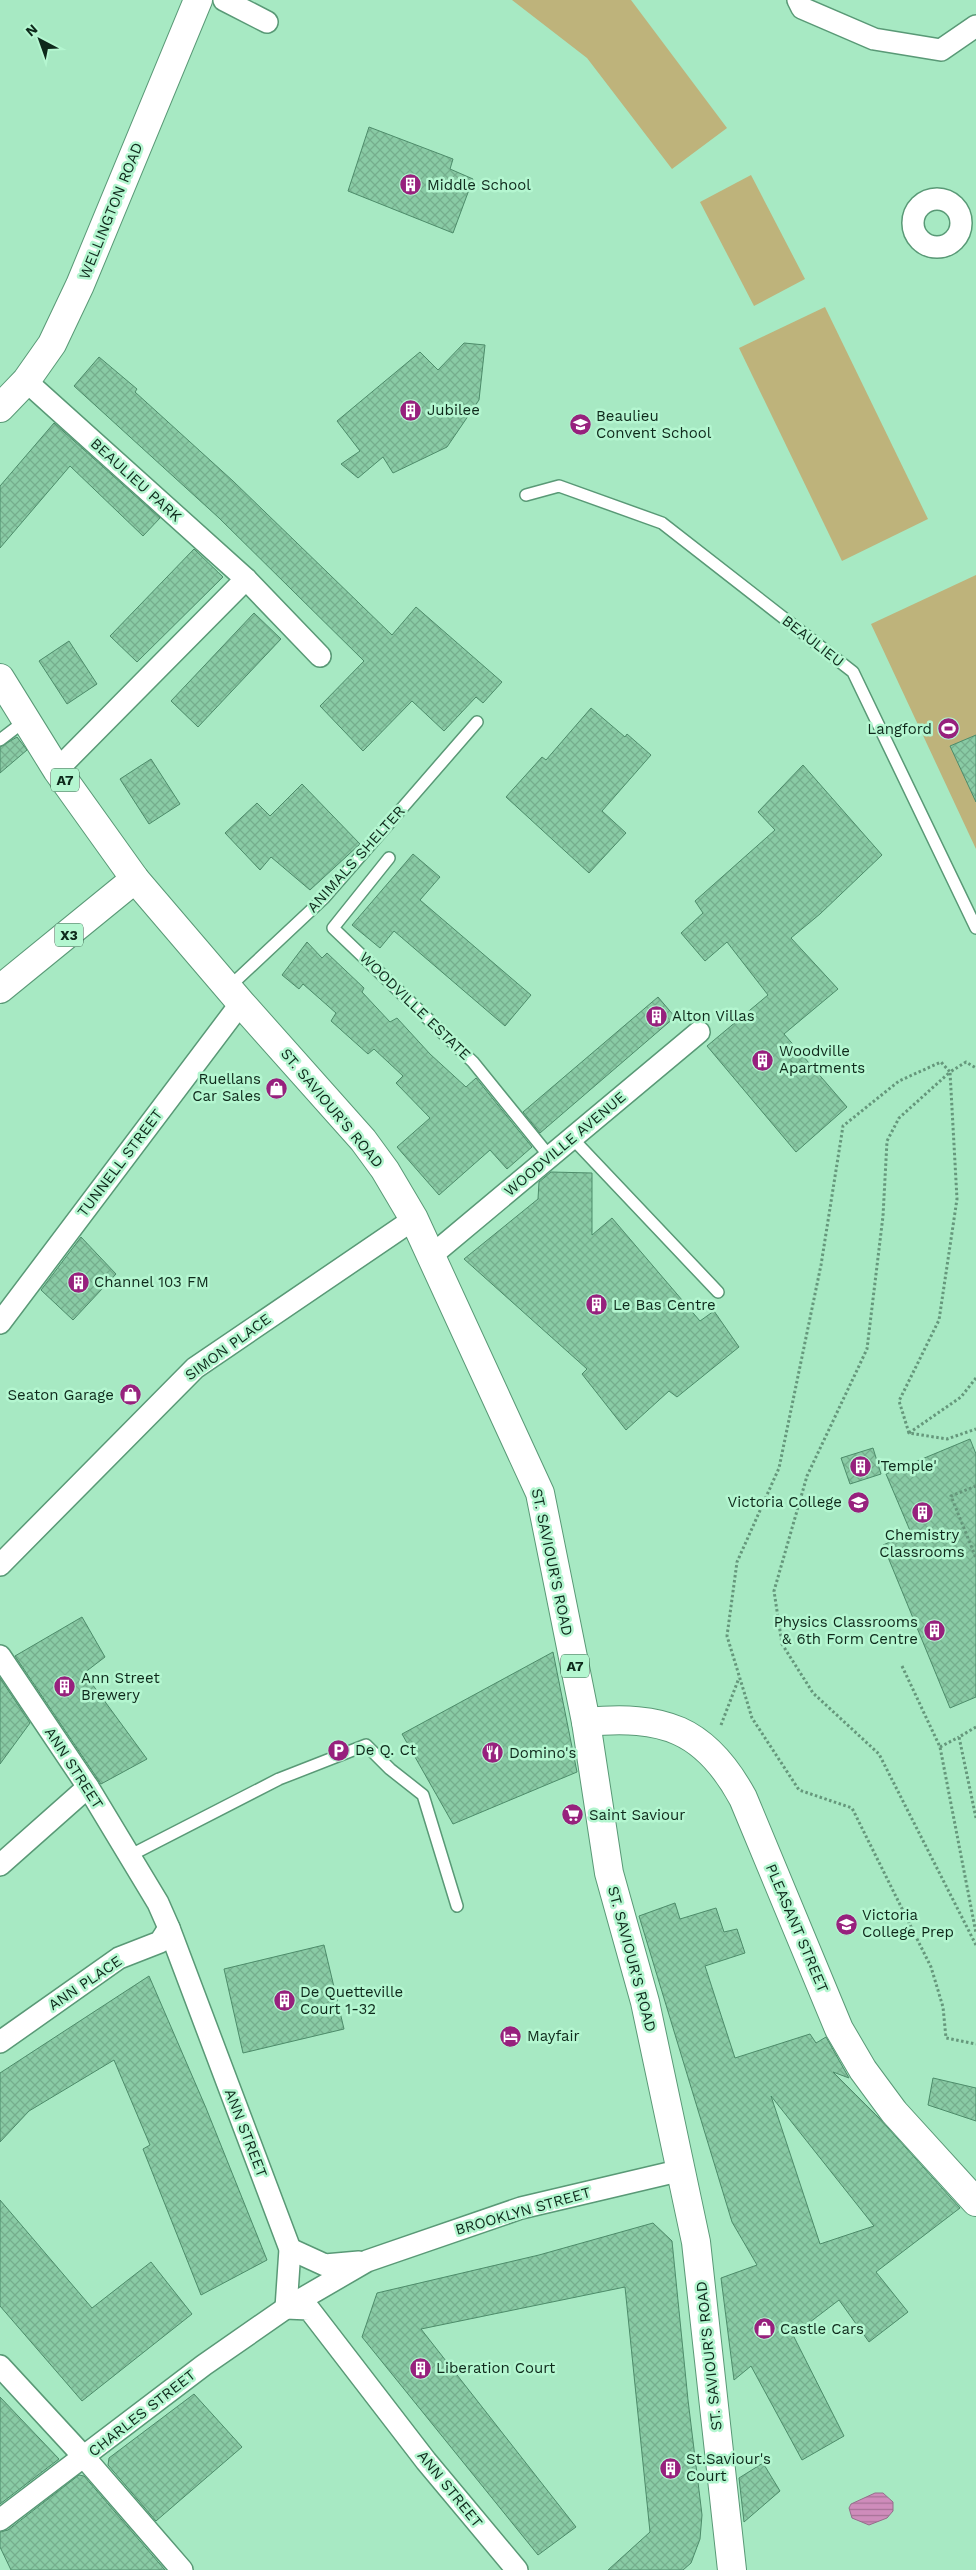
<svg xmlns="http://www.w3.org/2000/svg" width="976" height="2570" viewBox="0 0 976 2570" font-family="'Work Sans',sans-serif">
<defs>
<pattern id="water-rules" width="6" height="5" patternUnits="userSpaceOnUse" patternTransform="scale(1.25)"><rect width="6" height="5" fill="#cf8cbb"/><path d="M0 2.5h6" fill="none" stroke="#a67297"/></pattern>
<pattern id="building-cross-hatch" width="8" height="8" patternUnits="userSpaceOnUse" patternTransform="scale(1.25)"><rect width="8" height="8" fill="#89cba5"/><path d="M0 0l8 8M0 8l8-8" fill="none" stroke="#75ae8d"/></pattern>
</defs>
<rect width="100%" height="100%" fill="#a7e9c3"/>
<g fill="#beb37b">
<polygon points="512,0 631,0 727,128 672,169 587,58"/>
<polygon points="751,175 805,279 754,306 700,202"/>
<polygon points="825,307 928,519 842,561 739,348"/>
<polygon points="976,575 976,849 871,624"/>
</g>
<polygon fill="url(#water-rules)" stroke="#956e8b" points="875,2493 883,2493 893,2502 893,2511 887,2518 869,2525 852,2518 849,2508 851,2504"/>
<g fill="url(#building-cross-hatch)" stroke="#4d8c6a" fill-rule="evenodd">
<polygon points="369,127 453,159 450,169 473,179 453,233 348,191"/>
<polygon points="464,343 485,345 479,400 447,447 393,473 383,457 358,478 341,464 360,451 337,421 420,352 438,370"/>
<polygon points="99,357 137,389 135,392 233,481 392,635 416,607 502,682 483,703 476,697 444,731 412,701 363,751 320,706 364,661 219,518 74,386"/>
<polygon points="54,423 160,518 143,536 70,466 0,548 0,486"/>
<polygon points="194,549 223,577 137,662 110,636"/>
<polygon points="254,613 281,639 198,727 171,701"/>
<polygon points="69,641 97,684 67,704 39,661"/>
<polygon points="591,708 625,737 627,734 651,755 602,811 626,833 589,873 506,797 542,757 546,760"/>
<polygon points="976,735 976,802 950,746"/>
<polygon points="17,737 27,750 0,773 0,747"/>
<polygon points="151,759 180,804 149,824 120,779"/>
<polygon points="803,765 882,855 820,914 791,938 838,989 784,1034 847,1107 796,1152 707,1046 768,995 727,942 705,961 681,933 703,913 695,901 775,830 758,812"/>
<polygon points="302,784 360,844 310,890 271,857 260,870 225,833 257,803 270,816"/>
<polygon points="413,854 440,877 420,900 531,995 505,1026 394,931 380,948 352,925"/>
<polygon points="307,942 322,958 327,953 364,988 362,992 390,1022 397,1018 430,1054 466,1087 476,1078 532,1147 507,1169 490,1150 439,1195 397,1147 430,1118 396,1083 403,1076 374,1049 368,1054 331,1021 336,1013 303,984 299,989 282,975"/>
<polygon points="658,997 675,1017 540,1133 523,1112"/>
<polygon points="551,1172 592,1173 592,1235 612,1218 700,1321 714,1311 739,1347 677,1397 669,1391 626,1430 582,1374 587,1369 464,1259 538,1199 539,1182"/>
<polygon points="81,1237 116,1274 73,1320 41,1290"/>
<polygon points="970,1439 976,1454 976,1697 950,1708 883,1545 911,1533 886,1474"/>
<polygon points="873,1448 881,1474 850,1484 841,1458"/>
<polygon points="82,1617 105,1657 84,1673 147,1759 101,1784 15,1656"/>
<polygon points="553,1652 577,1772 453,1824 402,1734"/>
<polygon points="0,1678 30,1723 0,1764"/>
<path d="M675 1903 680 1919 716 1908 724 1932 737 1929 745 1953 705 1966 735 2058 810 2034 816 2043 826 2037 849 2078 833 2072 879 2118 960 2208 876 2272 908 2312 869 2342 839 2300 793 2335 844 2436 802 2460 751 2366 734 2380 721 2278 757 2265 732 2222 639 1916ZM771 2096 874 2226 820 2244Z"/>
<polygon points="324,1945 344,2029 243,2053 224,1969"/>
<polygon points="149,1976 206,2108 267,2260 201,2295 143,2149 150,2145 114,2060 29,2111 0,2142 0,2073"/>
<polygon points="933,2078 976,2088 976,2121 928,2105"/>
<polygon points="0,2200 92,2308 151,2262 192,2314 82,2401 0,2306"/>
<polygon points="653,2223 672,2241 688,2400 702,2515 700,2539 691,2563 683,2570 608,2570 650,2532 625,2287 421,2329 576,2527 538,2555 362,2337 377,2293 539,2255"/>
<polygon points="194,2394 242,2447 156,2521 108,2465 109,2458"/>
<polygon points="0,2397 59,2459 0,2504"/>
<polygon points="763,2463 780,2491 744,2522 739,2478"/>
<polygon points="79,2475 84,2476 165,2570 11,2570 0,2547 0,2532 8,2530"/>
</g>
<g fill="none" stroke-linecap="round" stroke-linejoin="round">
<defs>
<g id="lane">
<polyline points="526,495 559,486 662,523 853,672 976,928"/>
<polyline points="0,740 26,720"/>
<polyline points="389,858 333,928 473,1062 550,1157"/>
<polyline points="228,988 324,898 477,722"/>
<polyline points="572,1138 718,1292"/>
<polyline points="129,1856 279,1779 366,1745 390,1769 423,1795 457,1906"/>
</g>
<g id="street">
<polyline points="224,0 267,22"/>
<polyline points="798,0 802,8 874,39 941,50 976,26"/>
<circle cx="937" cy="223" r="24"/>
<polyline points="26,381 246,579 320,656"/>
<polyline points="57,770 246,579"/>
<polyline points="431,1256 699,1032"/>
<polyline points="0,1323 241,1003"/>
<polyline points="0,1565 195,1368 414,1219"/>
<polyline points="0,1656 88,1787 158,1903 169,1928 290,2249 286,2308"/>
<polyline points="0,1865 88,1787"/>
<polyline points="0,2042 119,1958 160,1942 169,1928"/>
<polyline points="290,2249 325,2265 359,2262"/>
<polyline points="286,2308 309,2309 426,2461 517,2570"/>
<polyline points="0,2366 84,2457 182,2570"/>
<polyline points="0,2520 204,2365 286,2308 367,2261 521,2208 682,2170"/>
</g>
<g id="secondary">
<polyline points="0,408 26,381 52,344 80,285 198,0"/>
<path d="M586 1722C663 1715 705 1728 743 1798L839 2029 863 2070 894 2112 976 2202"/>
</g>
<g id="primary">
<polyline points="0,678 57,770 135,879 241,1003 363,1140 385,1170 414,1219 540,1493 586,1722 609,1873 645,2002 696,2242 732,2570"/>
<polyline points="0,989 135,879"/>
</g>
</defs>
<use href="#lane" stroke="#599976" stroke-width="14"/>
<use href="#street" stroke="#599976" stroke-width="24"/>
<use href="#secondary" stroke="#599976" stroke-width="30"/>
<use href="#primary" stroke="#599976" stroke-width="30"/>
<g stroke="#65977b" stroke-width="3" stroke-dasharray="2.5 2.5" stroke-linecap="butt">
<polyline points="976,1378 961,1397 909,1433 947,1439 976,1429"/>
<polyline points="909,1433 899,1401 939,1320 957,1199 950,1072 966,1062 976,1068"/>
<polyline points="976,1486 951,1496 976,1558"/>
<polyline points="902,1666 940,1747 976,1933"/>
<polyline points="721,1725 739,1678"/>
<polyline points="976,1727 959,1737 976,1818"/>
<polyline points="940,1747 959,1737"/>
<polyline points="976,1945 879,1754 813,1693 782,1644 774,1591 807,1476 867,1349 883,1216 887,1141 899,1118 950,1072 941,1062 899,1081 843,1126 821,1265 779,1468 737,1562 727,1636 752,1718 799,1790 852,1808 931,1967 943,2007 946,2038 976,2044"/>
</g>
<use href="#lane" stroke="#fff" stroke-width="11"/>
<use href="#street" stroke="#fff" stroke-width="21"/>
<use href="#secondary" stroke="#fff" stroke-width="28"/>
<use href="#primary" stroke="#fff" stroke-width="28"/>
</g>
<defs>
<symbol id="building-disc" viewBox="-11 -11 22 22"><circle r="9.5" fill="#97217d" stroke="#b4f6d0"/><path d="M-4-6H4V6H1V3H-1V6H-4ZM-2.5-4.3h1.7v1.8h-1.7ZM.8-4.3h1.7v1.8H.8ZM-2.5-1h1.7V.8h-1.7ZM.8-1h1.7V.8H.8Z" fill="#fff"/></symbol>
<symbol id="school-disc" viewBox="-11 -11 22 22"><circle r="9.5" fill="#97217d" stroke="#b4f6d0"/><path d="M0-5L7-2L0 1L-7-2ZM-4 1L0 2.5L4 1V4Q0 6-4 4Z" fill="#fff"/></symbol>
<symbol id="stadium-disc" viewBox="-11 -11 22 22"><circle r="9.5" fill="#97217d" stroke="#b4f6d0"/><path d="M0-5a6.5 5 0 1 0 0 10a6.5 5 0 1 0 0-10ZM-3.5-1.8h7v3.6h-7Z" fill="#fff"/></symbol>
<symbol id="shop-disc" viewBox="-11 -11 22 22"><circle r="9.5" fill="#97217d" stroke="#b4f6d0"/><path d="M-5-2.5h2.3a2.7 3.5 0 0 1 5.4 0H5L5.5 6h-11ZM-1.5-2.5h3a1.5 2.3 0 0 0-3 0Z" fill="#fff"/></symbol>
<symbol id="parking-disc" viewBox="-11 -11 22 22"><circle r="9.5" fill="#97217d" stroke="#b4f6d0"/><path d="M-3.5-5.5H1a3.5 3.5 0 0 1 0 7H-1V5.5H-3.5ZM-1-3.4V-.6H.8a1.4 1.4 0 0 0 0-2.8Z" fill="#fff"/></symbol>
<symbol id="restaurant-disc" viewBox="-11 -11 22 22"><circle r="9.5" fill="#97217d" stroke="#b4f6d0"/><path d="M-5-6h1v4h1v-4h1v4h1v-4h1v5L-1.5 .5V6h-2V.5L-5-1ZM5-6V6H3V1.5H1.5Q1.5-4 5-6Z" fill="#fff"/></symbol>
<symbol id="supermarket-disc" viewBox="-11 -11 22 22"><circle r="9.5" fill="#97217d" stroke="#b4f6d0"/><path d="M-6-5.5h2.5l.6 2H6L4.5 2H-2.5L-4.4-4H-6ZM-1.5 3.2a1.3 1.3 0 1 0 .1 0ZM3 3.2a1.3 1.3 0 1 0 .1 0Z" fill="#fff"/></symbol>
<symbol id="hotel-disc" viewBox="-11 -11 22 22"><circle r="9.5" fill="#97217d" stroke="#b4f6d0"/><path d="M-6-4.5h1.5V1H6V5H4.5V3h-9V5H-6ZM-4 0a1.8 1.8 0 1 1 3.6 0ZM.5 0V-2.5h3Q6-2.5 6 0Z" fill="#fff"/></symbol>
</defs>
<g fill-rule="evenodd">
<use href="#building-disc" x="398" y="172" width="25" height="25"/>
<use href="#building-disc" x="398" y="398" width="25" height="25"/>
<use href="#school-disc" x="568" y="412" width="25" height="25"/>
<use href="#stadium-disc" x="936" y="716" width="25" height="25"/>
<use href="#building-disc" x="644" y="1004" width="25" height="25"/>
<use href="#building-disc" x="750" y="1048" width="25" height="25"/>
<use href="#shop-disc" x="264" y="1076" width="25" height="25"/>
<use href="#building-disc" x="66" y="1270" width="25" height="25"/>
<use href="#building-disc" x="584" y="1292" width="25" height="25"/>
<use href="#shop-disc" x="118" y="1382" width="25" height="25"/>
<use href="#building-disc" x="848" y="1454" width="25" height="25"/>
<use href="#school-disc" x="846" y="1490" width="25" height="25"/>
<use href="#building-disc" x="910" y="1500" width="25" height="25"/>
<use href="#building-disc" x="922" y="1618" width="25" height="25"/>
<use href="#building-disc" x="52" y="1674" width="25" height="25"/>
<use href="#parking-disc" x="326" y="1738" width="25" height="25"/>
<use href="#restaurant-disc" x="480" y="1740" width="25" height="25"/>
<use href="#supermarket-disc" x="560" y="1802" width="25" height="25"/>
<use href="#school-disc" x="834" y="1912" width="25" height="25"/>
<use href="#building-disc" x="272" y="1988" width="25" height="25"/>
<use href="#hotel-disc" x="498" y="2024" width="25" height="25"/>
<use href="#shop-disc" x="752" y="2316" width="25" height="25"/>
<use href="#building-disc" x="408" y="2356" width="25" height="25"/>
<use href="#building-disc" x="658" y="2456" width="25" height="25"/>
</g>
<g text-anchor="middle" stroke-width="5" stroke-linejoin="round" paint-order="stroke">
<g fill="#b4f6d0" stroke="#406651" stroke-width="1">
<rect x="51" y="768.5" width="28" height="23" rx="4"/>
<rect x="55" y="923.5" width="28" height="23" rx="4"/>
<rect x="561" y="1654.5" width="28" height="23" rx="4"/>
</g>
<g font-size="14" font-weight="bold" fill="#0e291b">
<text x="65" y="785">A7</text>
<text x="69" y="940">X3</text>
<text x="575" y="1671">A7</text>
</g>
<g font-size="15" fill="#0e291b" stroke="#b4f6d0" text-anchor="start">
<text x="427" y="190">Middle School</text>
<text x="427" y="415">Jubilee</text>
<text x="596" y="421">Beaulieu<tspan x="596" dy="17">Convent School</tspan></text>
<text x="932" y="734" text-anchor="end">Langford</text>
<text x="672" y="1021">Alton Villas</text>
<text x="779" y="1056">Woodville<tspan x="779" dy="17">Apartments</tspan></text>
<text x="261" y="1084" text-anchor="end">Ruellans<tspan x="261" dy="17">Car Sales</tspan></text>
<text x="94" y="1287">Channel 103 FM</text>
<text x="613" y="1310">Le Bas Centre</text>
<text x="114" y="1400" text-anchor="end">Seaton Garage</text>
<text x="877" y="1471">'Temple'</text>
<text x="842" y="1507" text-anchor="end">Victoria College</text>
<text x="922" y="1540" text-anchor="middle">Chemistry<tspan x="922" dy="17">Classrooms</tspan></text>
<text x="918" y="1627" text-anchor="end">Physics Classrooms<tspan x="918" dy="17">&amp; 6th Form Centre</tspan></text>
<text x="81" y="1683">Ann Street<tspan x="81" dy="17">Brewery</tspan></text>
<text x="355" y="1755">De Q. Ct</text>
<text x="509" y="1758">Domino's</text>
<text x="589" y="1820">Saint Saviour</text>
<text x="862" y="1920">Victoria<tspan x="862" dy="17">College Prep</tspan></text>
<text x="300" y="1997">De Quetteville<tspan x="300" dy="17">Court 1-32</tspan></text>
<text x="527" y="2041">Mayfair</text>
<text x="780" y="2334">Castle Cars</text>
<text x="436" y="2373">Liberation Court</text>
<text x="686" y="2464">St.Saviour's<tspan x="686" dy="17">Court</tspan></text>
</g>
<g font-size="15" fill="#0e291b" stroke="#b4f6d0">
<text transform="translate(111 211) rotate(-68)" y="5">WELLINGTON ROAD</text>
<text transform="translate(136 480) rotate(42)" y="5">BEAULIEU PARK</text>
<text transform="translate(813 641) rotate(38)" y="5">BEAULIEU</text>
<text transform="translate(356 859) rotate(-48)" y="5">ANIMALS SHELTER</text>
<text transform="translate(415 1006) rotate(44)" y="5">WOODVILLE ESTATE</text>
<text transform="translate(332 1108) rotate(50)" y="5">ST. SAVIOUR'S ROAD</text>
<text transform="translate(565 1144) rotate(-40)" y="5">WOODVILLE AVENUE</text>
<text transform="translate(120 1163) rotate(-53)" y="5">TUNNELL STREET</text>
<text transform="translate(228 1347) rotate(-36)" y="5">SIMON PLACE</text>
<text transform="translate(552 1562) rotate(78)" y="5">ST. SAVIOUR'S ROAD</text>
<text transform="translate(74 1768) rotate(57)" y="5">ANN STREET</text>
<text transform="translate(797 1928) rotate(67)" y="5">PLEASANT STREET</text>
<text transform="translate(632 1959) rotate(75)" y="5">ST. SAVIOUR'S ROAD</text>
<text transform="translate(85 1983) rotate(-34)" y="5">ANN PLACE</text>
<text transform="translate(246 2133) rotate(69)" y="5">ANN STREET</text>
<text transform="translate(523 2211) rotate(-16)" y="5">BROOKLYN STREET</text>
<text transform="translate(709 2356) rotate(-96)" y="5">ST. SAVIOUR'S ROAD</text>
<text transform="translate(142 2413) rotate(-38)" y="5">CHARLES STREET</text>
<text transform="translate(450 2489) rotate(51)" y="5">ANN STREET</text>
</g>
</g>
<g transform="translate(40 40) rotate(319)" stroke="#b4f6d0" stroke-width="4" paint-order="stroke">
<path d="M0-4L9 19L0 12L-9 19Z" fill="#0e291b"/>
<text y="-8" font-size="14" font-weight="bold" text-anchor="middle" fill="#0e291b">N</text>
</g>
</svg>
